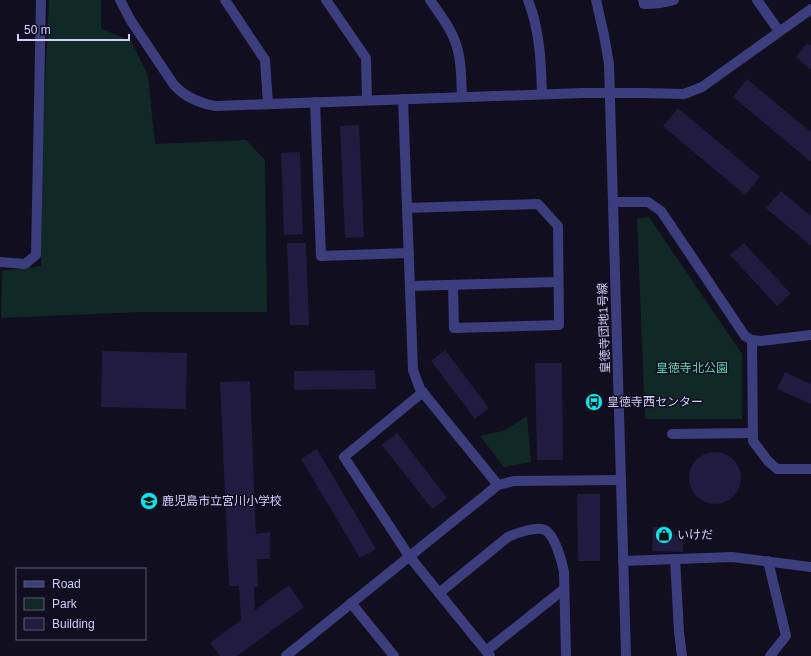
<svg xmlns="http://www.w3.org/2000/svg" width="811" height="656" viewBox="0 0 811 656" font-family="Helvetica,'Noto Sans JP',sans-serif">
<rect width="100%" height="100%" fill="#100e1f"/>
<g fill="#112926">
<polygon points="49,0 101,0 101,28 132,42 148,76 155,144 246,140 265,160 267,312 139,312 1,318 2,271 41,266 42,145"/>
<polygon points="649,217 742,354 742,419 645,419 637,219"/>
<polygon points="527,416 531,462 504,467 480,436 503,431"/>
</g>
<g fill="#201b3f">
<polygon points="807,43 811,46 811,70 796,57"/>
<polygon points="747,79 811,132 811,162 733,97"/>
<polygon points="678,108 760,177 745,195 663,126"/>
<polygon points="359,125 364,237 345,238 340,126"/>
<polygon points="300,152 303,234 284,235 281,153"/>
<polygon points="781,191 811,216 811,246 766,208"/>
<polygon points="287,243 306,243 309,325 290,325"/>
<polygon points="744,243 791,294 777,306 730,255"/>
<polygon points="445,350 489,408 475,419 431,361"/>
<polygon points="102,351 187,353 186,409 101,407"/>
<polygon points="535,363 562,363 563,460 537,460"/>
<polygon points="375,370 376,389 294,390 294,371"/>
<polygon points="785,372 811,384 811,404 777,389"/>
<polygon points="250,381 256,534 270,532 270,559 257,559 258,587 254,587 255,610 289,585 304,607 237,656 220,656 210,643 241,620 239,586 229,586 220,382"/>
<polygon points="397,433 447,498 432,509 382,445"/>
<polygon points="317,449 376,549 360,558 301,459"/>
<circle cx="715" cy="478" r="26"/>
<polygon points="577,494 600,494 600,561 578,561"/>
<polygon points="653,527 666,527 683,542 683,552 652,551"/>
</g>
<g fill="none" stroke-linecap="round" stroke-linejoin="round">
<g stroke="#3b3d7c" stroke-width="10">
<path d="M120 0 131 21 174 85C185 97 199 103 215 106L583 93"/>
<polyline points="225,0 265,60 268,104"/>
<polyline points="326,0 366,58 367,100"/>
<path d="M430 0C441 16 454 32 458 51 462 66 461 82 462 97"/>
<path d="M528 0C540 31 541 62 542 94"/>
<polyline points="596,0 604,35 609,64 626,656"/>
<path d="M643 0 644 4C655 4 664 3 674 0"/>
<polyline points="757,0 779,31"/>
<polyline points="644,93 684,94 702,87 811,9"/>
<polyline points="403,99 413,370 420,389 498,485"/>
<polyline points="315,102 321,256 409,253"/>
<polyline points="613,202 648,202 661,211 745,336 752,340 761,341 811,335"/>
<polyline points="407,208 538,204 558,226 559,325 454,328 453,285"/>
<polyline points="0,262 25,264 36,255 41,0"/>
<polyline points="410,286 558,282"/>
<polyline points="752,340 753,441 768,461 777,469 811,469"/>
<polyline points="423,392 344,457 409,556 490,656"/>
<polyline points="672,434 753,433"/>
<polyline points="675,559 679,632 682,656"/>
<polyline points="623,561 732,557 811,567"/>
<polyline points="768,561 786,636 770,656"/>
<path d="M439 593 508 537C516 533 537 526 545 530 555 535 562 562 564 572L566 656"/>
<polyline points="351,603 394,656"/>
<polyline points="486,651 564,589"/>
<polyline points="286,656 498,485 514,481 621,480"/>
</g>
<polyline stroke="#3b3d7c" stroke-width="10" points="583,93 644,93"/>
</g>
<defs>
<symbol id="bus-disc" viewBox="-11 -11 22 22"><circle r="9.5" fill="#0ce4eb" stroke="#100e1f"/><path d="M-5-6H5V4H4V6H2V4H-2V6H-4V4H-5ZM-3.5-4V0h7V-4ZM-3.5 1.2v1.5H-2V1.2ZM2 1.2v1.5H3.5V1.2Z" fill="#111"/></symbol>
<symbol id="school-disc" viewBox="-11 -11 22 22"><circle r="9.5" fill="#0ce4eb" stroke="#100e1f"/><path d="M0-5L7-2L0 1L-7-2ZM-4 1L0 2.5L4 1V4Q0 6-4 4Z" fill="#111"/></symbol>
<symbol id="shop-disc" viewBox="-11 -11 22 22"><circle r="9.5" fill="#0ce4eb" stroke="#100e1f"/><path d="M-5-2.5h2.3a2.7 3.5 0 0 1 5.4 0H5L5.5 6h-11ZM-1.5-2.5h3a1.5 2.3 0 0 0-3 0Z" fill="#111"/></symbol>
</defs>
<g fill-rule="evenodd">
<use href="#bus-disc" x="584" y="392" width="20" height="20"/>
<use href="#school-disc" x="139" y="491" width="20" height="20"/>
<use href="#shop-disc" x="654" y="525" width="20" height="20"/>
</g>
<g text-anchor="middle" stroke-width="3" stroke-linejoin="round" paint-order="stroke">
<g font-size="12" fill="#d1cffd" stroke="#100e1f">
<text transform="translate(604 328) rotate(-92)" y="4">皇徳寺団地1号線</text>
</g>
<g font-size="12" fill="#5fd8b2" stroke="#100e1f">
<text x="692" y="372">皇徳寺北公園</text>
</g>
<g font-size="12" fill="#d1cffd" stroke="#100e1f" text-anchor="start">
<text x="607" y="406">皇徳寺西センター</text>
<text x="162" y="505">鹿児島市立宮川小学校</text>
<text x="677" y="539">いけだ</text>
</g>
</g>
<rect x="16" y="568" width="130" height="72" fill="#100e1f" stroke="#5d5b78"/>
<rect x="24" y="581" width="20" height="6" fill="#3b3d7c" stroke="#5d5b78"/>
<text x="52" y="588" font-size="12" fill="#d1cffd">Road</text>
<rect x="24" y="598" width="20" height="12" fill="#112926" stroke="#5d5b78"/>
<text x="52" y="608" font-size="12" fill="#d1cffd">Park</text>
<rect x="24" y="618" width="20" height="12" fill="#201b3f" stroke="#5d5b78"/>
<text x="52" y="628" font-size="12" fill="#d1cffd">Building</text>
<path d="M18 34v6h111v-6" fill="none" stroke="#d1cffd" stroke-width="2"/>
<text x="24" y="34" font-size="12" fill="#d1cffd" stroke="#100e1f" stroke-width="3" paint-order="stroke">50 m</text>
</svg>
